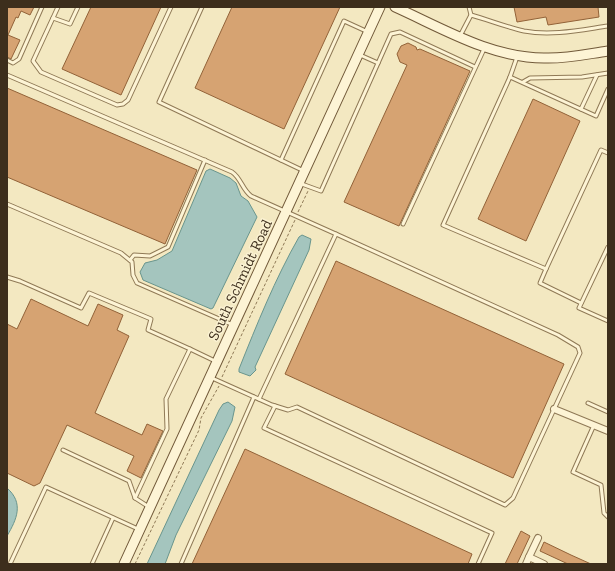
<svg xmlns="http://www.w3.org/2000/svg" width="615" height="571" viewBox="0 0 615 571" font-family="'Zilla Slab',serif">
<rect width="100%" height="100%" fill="#f3e8c1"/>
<g fill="#a4c5be" stroke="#69958d">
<polygon points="210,169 230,178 236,183 241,196 248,201 257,217 213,308 211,309 143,280 140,272 145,263 157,260 172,251 206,171"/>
<path d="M302 235 311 239 309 250 255 367 256 370 250 376 239 372V369C257 324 275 279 299 237Z"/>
<polygon points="228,402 235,407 232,421 176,535 165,564 147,564 219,410 223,404"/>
<path d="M7 488C24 503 17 519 7 536Z"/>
</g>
<g fill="#d6a372" stroke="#926238">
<polygon points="7,7 34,7 30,15 21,11 18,18 16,17 8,35 20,40 11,59 7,57"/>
<polygon points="91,7 161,7 121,95 62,69"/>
<polygon points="232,7 340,7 284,129 195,88"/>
<polygon points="514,7 598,7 599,17 548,25 546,17 517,22"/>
<polygon points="408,43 416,47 417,50 420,49 470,71 399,226 344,202 407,65 400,62 397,54 401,46"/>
<polygon points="7,88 197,170 165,244 7,177"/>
<polygon points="533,99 580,121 526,241 478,219"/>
<polygon points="336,261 564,364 513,478 285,374"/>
<polygon points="31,299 88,326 98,304 123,315 117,330 129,336 95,413 142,435 147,424 163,431 141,478 127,471 134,456 67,425 40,483 34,486 7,473 7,324 17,329"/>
<polygon points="245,449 472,554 468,564 192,564"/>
<polygon points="521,531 530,536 517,564 505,564"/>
<polygon points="544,542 571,555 591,564 568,564 540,551"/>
</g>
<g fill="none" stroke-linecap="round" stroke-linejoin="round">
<defs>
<g id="lane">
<polyline points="58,7 33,61 41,72 117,105 123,104 128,100 171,7"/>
<polyline points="202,7 159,102 304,171"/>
<path d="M471 15C489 20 506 27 524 31 552 36 580 30 608 26"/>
<polyline points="53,18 70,24 78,7"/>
<polyline points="460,36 471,15 469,7"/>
<polyline points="360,55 378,63"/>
<polyline points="517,57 510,77 596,116 608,89"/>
<polyline points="7,60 13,63 19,59 42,7"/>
<path d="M7 75 232 172C241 178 242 189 251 196L336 234 259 399"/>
<polyline points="510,77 443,225 546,269 601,150 608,153"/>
<polyline points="523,82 530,78 582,77 608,73"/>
<polyline points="581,109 597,75"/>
<polyline points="281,160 344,21 368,32"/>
<polyline points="299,183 321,191 391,34 400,32 475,67"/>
<polyline points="7,204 121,253 132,262 133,275 137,283 233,325"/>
<polyline points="403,224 484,49"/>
<polyline points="608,247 579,308 608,321"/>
<polyline points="130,260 134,255 150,256 168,247 205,160"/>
<polyline points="546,269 540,283 581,303"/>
<polyline points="7,277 20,281 81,308 89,293 151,319 148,330 190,349 166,399 167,429 135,498"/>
<polyline points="190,349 215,361"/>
<polyline points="212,378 272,405 288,410 297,407 505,505 513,498 580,353 578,347 558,335 336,234"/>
<polyline points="588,403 608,412"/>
<polyline points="275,406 264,428 492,533 478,564"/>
<polyline points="594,425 573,472 601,485 604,513 608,517"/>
<polyline points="63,450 129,481 135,498 149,507"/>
<polyline points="10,564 46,487 138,529"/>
<polyline points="92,564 113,518"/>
<polyline points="181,564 254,397"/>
</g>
<g id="street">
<polyline points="554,409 608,431"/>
<polyline points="529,557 538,538"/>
<polyline points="526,564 529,557 544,564"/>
</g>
<g id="secondary">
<path d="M395 7C442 28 491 58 544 58 566 59 587 54 608 51"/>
<polyline points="124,564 380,7"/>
</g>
</defs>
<use href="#lane" stroke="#8f7956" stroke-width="5"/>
<use href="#street" stroke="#8f7956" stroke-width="8"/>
<use href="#secondary" stroke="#715939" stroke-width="11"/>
<g stroke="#8f7956" stroke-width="1" stroke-dasharray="3 2" stroke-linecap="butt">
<polyline points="298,212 308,191"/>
<polyline points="222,377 295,220"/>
<polyline points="135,564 199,430 201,418 219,386"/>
</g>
<use href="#lane" stroke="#fdf4d5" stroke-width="3"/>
<use href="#street" stroke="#fdf4d5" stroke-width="6"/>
<use href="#secondary" stroke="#fdf4d5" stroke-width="9"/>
</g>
<g text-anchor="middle" stroke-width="3" stroke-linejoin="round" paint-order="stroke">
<g font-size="15" fill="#3d2e1c" stroke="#faf1d1">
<text transform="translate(240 280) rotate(-65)" y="5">South Schmidt Road</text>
</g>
</g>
<rect width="615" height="571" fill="none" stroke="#3d2e1c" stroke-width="16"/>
</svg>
